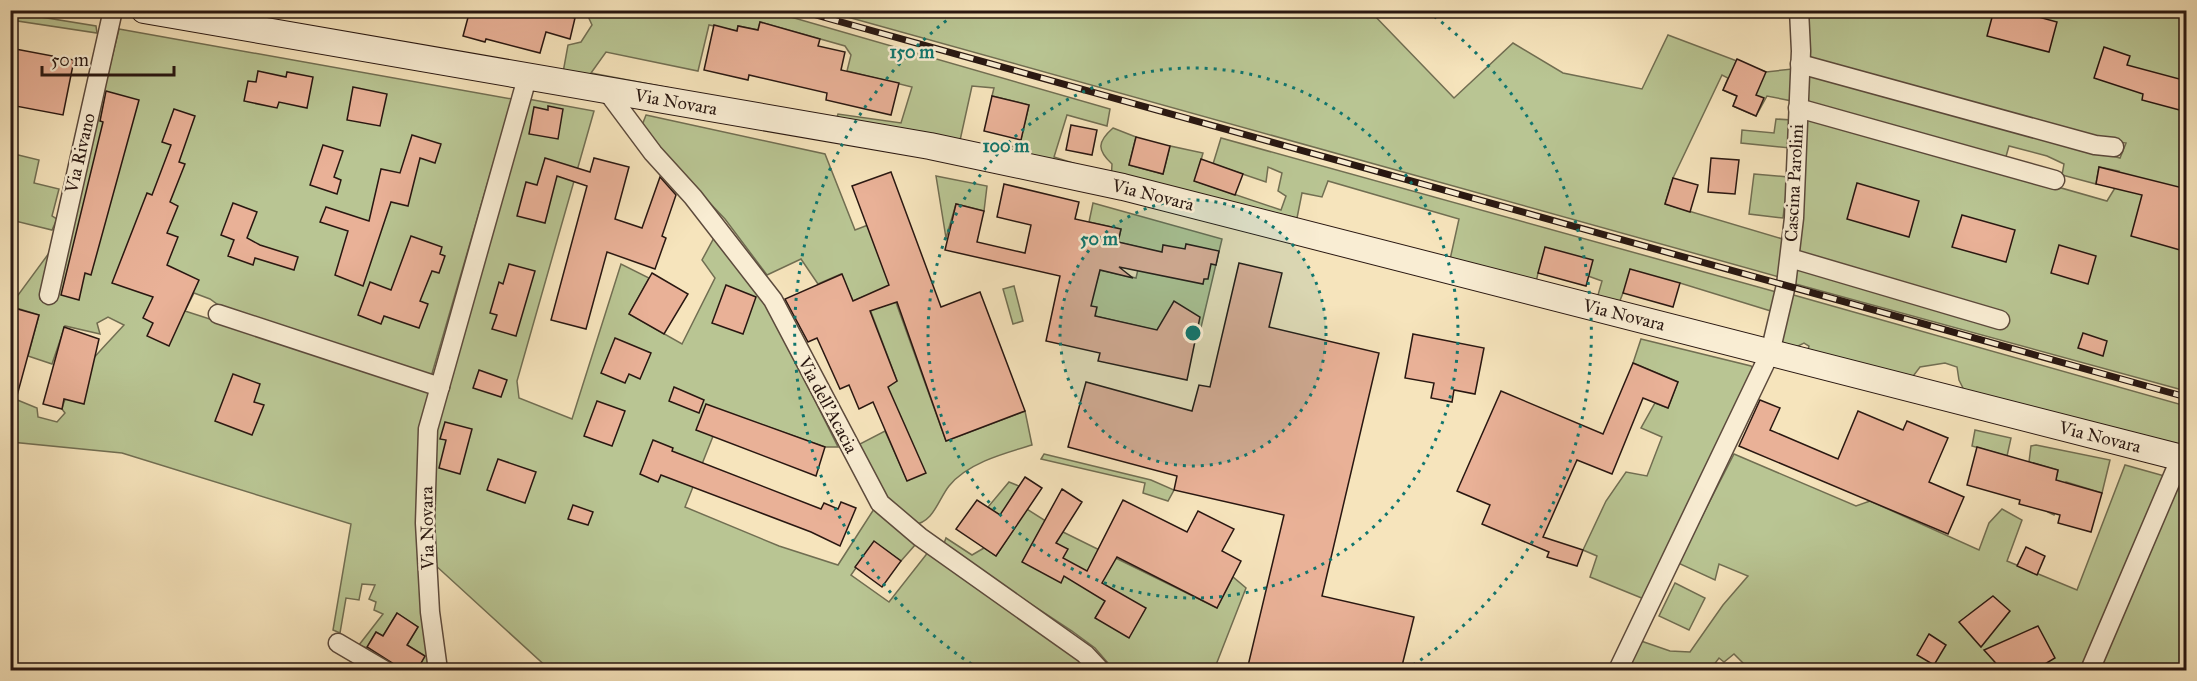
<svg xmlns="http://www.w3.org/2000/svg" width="2197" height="681" viewBox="0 0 2197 681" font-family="'IM FELL Great Primer',serif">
<rect width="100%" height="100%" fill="#f6e4bc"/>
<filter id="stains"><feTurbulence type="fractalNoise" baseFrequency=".00333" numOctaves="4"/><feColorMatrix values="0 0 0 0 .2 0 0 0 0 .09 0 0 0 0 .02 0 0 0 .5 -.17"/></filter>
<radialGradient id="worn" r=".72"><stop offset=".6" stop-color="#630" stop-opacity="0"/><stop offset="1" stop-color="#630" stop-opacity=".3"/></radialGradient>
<g fill="#b9c593" stroke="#716e52" stroke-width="1.5">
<polygon points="581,11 770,11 1110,109 1107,126 1067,115 1054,157 1101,172 995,154 995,144 1019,147 1029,105 992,96 994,88 972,86 959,145 836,120 838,114 901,123 912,87 847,71 851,55 845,46 760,22 758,30 738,26 737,31 709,25 698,71 606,52 591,73 671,88 671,97 562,78 568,45 581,42 592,25 587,14"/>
<polygon points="826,11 1370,11 1454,98 1513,43 1563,73 1642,89 1668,35 1766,72 1792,69 1792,101 1767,96 1756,116 1733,106 1737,96 1723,90 1728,78 1722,75 1673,178 1665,204 1786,240 1783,278"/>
<polygon points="1805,11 2186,11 2186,391 1792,283 1805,115 2107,201 2115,188 2119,171 2099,167 2096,184 2062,175 2064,164 2047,156 2009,146 2005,160 1805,104 1807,72 2120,158 2126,143 2096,138 1806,61"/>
<polygon points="10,12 96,26 97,33 11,20"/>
<path d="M119 29 512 99 431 377 228 312 210 299 194 293 185 311 432 391 434 670H417L425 656 407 645 418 627 397 613 383 636 376 632 367 648 359 645 383 614 374 610 376 602 369 599 375 585 362 584 359 600 346 598 340 633 333 630 351 524 122 453 11 442 10 397 37 408 38 417 57 422 65 413 62 409C68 381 105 346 124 325L108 317 97 323 100 334 65 326 52 364 28 356 39 315 10 306 52 249 40 299 51 303Z"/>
<polygon points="528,99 594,111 517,381 519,398 572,419 621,264 649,278 629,314 682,344 715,278 702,260 715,236 768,306 838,447 825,447 723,411 685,507 779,546 838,565 874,509 915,545 901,561 874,542 851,575 889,602 929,551 1092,670 550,670 434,564 433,431"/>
<path d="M646 115 825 154 855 230 868 225 946 441 1025 411 1032 445C1005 453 967 463 949 486 938 500 934 522 913 525L883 501 856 446 885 431 907 480 888 387 897 381 865 296 853 301 841 274 818 284 801 259 767 275 725 219 647 137 641 128Z"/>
<polygon points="1776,119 1792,120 1790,148 1741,143 1742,130 1774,133"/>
<path d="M1113 128 1136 137 1129 165 1163 174 1170 146 1203 153 1195 181 1281 210 1286 196 1278 191 1282 173 1268 167 1266 182 1213 164 1221 138 1780 293 1774 312 1680 283 1623 293 1619 303 1598 295 1602 281 1588 276 1538 273 1535 287 1449 264 1459 219 1328 181 1322 197 1302 193 1297 218 1245 206 1111 182 1112 164C1097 150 1097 142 1113 128Z"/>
<polygon points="10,153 39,160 34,183 59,189 52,216 57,219 52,230 11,220"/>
<polygon points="1754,174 1788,177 1783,218 1749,214"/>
<polygon points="936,176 987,186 984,211 956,204 946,238"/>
<polygon points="1093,203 1222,239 1198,340 1095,316 1084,304 1096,284 1100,270 1136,278 1143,248 1118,242 1121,229 1089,222"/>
<polygon points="1014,286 1023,321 1013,324 1003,289"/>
<polygon points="1790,294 2186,406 2186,456 1967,396 1959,380 1957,367 1945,363 1920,367 1908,383 1806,357 1809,346 1804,343 1794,348 1780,342"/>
<polygon points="1641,339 1751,366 1755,370 1644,599 1590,577 1597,556 1583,550 1606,501 1626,472 1647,476 1662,437 1641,428 1655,403 1668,408 1678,382 1633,363"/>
<polygon points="1975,430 2011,438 2007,456 1972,446"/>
<polygon points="2036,445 2110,460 2102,493 2066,482 2054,515 2048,512 2058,470 2029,462 2031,446"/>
<polygon points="1044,454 1151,480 1174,490 1168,501 1143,493 1145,483 1041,459"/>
<polygon points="1734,454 1856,506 1870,501 1979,550 1989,523 2002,509 2022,520 2007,561 2077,590 2125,465 2186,482 2186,630 2184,640 2186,641 2186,670 1750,670 1734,654 1724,662 1719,658 1710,670 1628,670 1641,641 1670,651 1690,652 1723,605 1748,576 1719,564 1715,580 1678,563"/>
<polygon points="1009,482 1019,486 1011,499 1063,532 1217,608 1233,577 1246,588 1214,670 1114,670 1095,648 1072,631 943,546 946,538 972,555 984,548 996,556 1016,526 988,507"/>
<polygon points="1675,583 1705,598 1689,630 1659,616"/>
</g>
<g fill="#e9b197" stroke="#291711" stroke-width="1.5">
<polygon points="470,10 529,10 549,16 550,11 575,18 570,39 546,32 540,53 486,39 485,42 463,36"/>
<polygon points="1994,10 2013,10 2057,22 2049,52 1987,36"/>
<polygon points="760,22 820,39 818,46 845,52 841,70 899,83 891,115 826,100 827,93 749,75 748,80 704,70 714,25 737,31 738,26 758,30"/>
<polygon points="2104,47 2130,56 2127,65 2187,81 2187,112 2142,100 2143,94 2094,78"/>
<polygon points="10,48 74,60 63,115 10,105"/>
<polygon points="1737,59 1766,72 1756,95 1764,98 1756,116 1733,106 1737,96 1723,90"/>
<polygon points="258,71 286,77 287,72 313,77 307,108 279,102 277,108 244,101 248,81 256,82"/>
<polygon points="353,87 387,94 380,126 347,120"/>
<polygon points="106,91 139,100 91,275 85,273 79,300 61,295 103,122 100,121"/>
<polygon points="992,96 1029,105 1021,140 984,131"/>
<polygon points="548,106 563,109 558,139 529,134 534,107 548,110"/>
<polygon points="174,109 195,116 179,162 185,164 170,202 178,206 167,233 178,237 167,265 199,280 169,346 147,336 153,323 143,318 153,297 112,283 147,193 152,195 171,145 162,142"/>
<polygon points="1071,125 1097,130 1092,155 1066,150"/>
<polygon points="412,135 441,144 435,163 420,158 408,206 391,202 363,286 335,275 348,231 320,222 326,207 369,221 381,169 400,173"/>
<polygon points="1136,137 1170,146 1163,174 1129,165"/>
<polygon points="323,145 343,151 334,177 341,180 337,194 310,185"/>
<polygon points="545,158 590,172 594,158 629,167 615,219 642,228 660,177 676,195 662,236 666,238 655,269 607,252 586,329 551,320 587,186 557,176 545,223 517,216 526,182 537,185"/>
<polygon points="1711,158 1739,160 1735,194 1708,192"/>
<polygon points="1201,159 1243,174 1235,195 1194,181"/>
<polygon points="2099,167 2187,189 2187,252 2131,236 2142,195 2096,184"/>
<polygon points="891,172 941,307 980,292 1025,411 946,441 897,302 870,311 897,381 888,387 926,473 907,481 873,402 859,409 849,385 840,389 817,338 808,342 785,299 842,274 853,301 889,285 852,186"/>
<polygon points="1673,178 1698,185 1690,212 1665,204"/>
<polygon points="1857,183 1919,201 1909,237 1847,219"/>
<polygon points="1004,184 1079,202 1075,219 1121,229 1118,242 1162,252 1163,245 1185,249 1186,244 1219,251 1216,265 1211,264 1208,279 1204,279 1203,284 1119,267 1133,278 1100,270 1091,306 1097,307 1095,316 1157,330 1174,301 1200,317 1187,380 1098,361 1100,353 1046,341 1060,276 945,250 956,204 984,211 977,242 1025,253 1031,225 997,217"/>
<polygon points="233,203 257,212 247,238 260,245 298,257 294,270 255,258 253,265 228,256 234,240 221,235"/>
<polygon points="1962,215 2015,230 2006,262 1952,247"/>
<polygon points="411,236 442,247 440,254 445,256 439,273 432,271 420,301 428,304 419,328 384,316 381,324 358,315 370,282 391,290"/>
<polygon points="2059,245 2096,256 2088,284 2051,273"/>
<polygon points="1545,247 1593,260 1586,286 1538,273"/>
<polygon points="1239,263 1282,273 1269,327 1379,353 1322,596 1414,617 1401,670 1382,666 1381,670 1247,670 1284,515 1174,490 1177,476 1068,447 1086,382 1192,411 1199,385 1210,387"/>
<polygon points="509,264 535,271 516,336 492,329 497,315 490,313 499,282 503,284"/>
<polygon points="1630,269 1680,283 1673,307 1623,293"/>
<polygon points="652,273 688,294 664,334 629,314"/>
<polygon points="726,285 756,297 743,334 712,323"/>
<polygon points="14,308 39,315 15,403 10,403 10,322"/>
<polygon points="64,327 99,339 84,404 64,399 62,409 43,404"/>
<polygon points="2083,333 2107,341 2103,356 2078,348"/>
<polygon points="1413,334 1484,348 1475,394 1454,390 1452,402 1431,398 1434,383 1405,378"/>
<polygon points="615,338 651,353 640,379 629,374 625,383 601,373"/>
<polygon points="1633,363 1678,382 1668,408 1643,398 1612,474 1577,460 1543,537 1583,550 1577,566 1547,557 1549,552 1482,524 1490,505 1457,491 1501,391 1603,434"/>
<polygon points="479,370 507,380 501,397 473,388"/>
<polygon points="233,374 260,384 254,402 264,405 252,435 215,421"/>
<polygon points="674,387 704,400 699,413 669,401"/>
<polygon points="1760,400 1780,408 1770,430 1838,459 1858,411 1903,430 1907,421 1948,438 1929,482 1964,497 1948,534 1739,446"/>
<polygon points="597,401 625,411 612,446 584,436"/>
<polygon points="706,404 825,447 816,476 696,430"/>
<polygon points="445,422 472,429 460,474 439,468 446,440 440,439"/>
<polygon points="653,440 673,448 672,451 821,509 824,503 838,509 841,502 856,508 840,546 811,532 661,475 658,482 640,474"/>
<polygon points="1977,447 2058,470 2056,480 2102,493 2091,532 2058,523 2060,515 2019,504 2020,500 1967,485"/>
<polygon points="498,459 536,472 525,503 487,490"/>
<polygon points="1025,477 1042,488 996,556 956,529 977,500 1000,515"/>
<polygon points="1062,489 1082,502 1056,543 1068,549 1063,558 1087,571 1123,500 1187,532 1198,511 1234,529 1222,551 1241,561 1217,608 1117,557 1102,583 1146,608 1129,638 1095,618 1105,601 1064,576 1061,583 1022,562"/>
<polygon points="573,505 593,512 588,525 568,519"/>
<polygon points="874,541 901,561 882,587 855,567"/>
<polygon points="2026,547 2045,556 2037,575 2017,566"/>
<polygon points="1993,596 2010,611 1981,647 1959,622"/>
<polygon points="397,613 418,627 407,645 425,656 417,670 403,670 367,647 376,632 383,636"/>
<polygon points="2038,626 2055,658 2035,670 2002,670 1984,650"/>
<polygon points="1929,634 1946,645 1934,665 1917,655"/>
</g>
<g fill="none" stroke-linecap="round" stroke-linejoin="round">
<defs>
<g id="minor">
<polyline points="1800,64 2095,145 2114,147"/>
<polyline points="606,90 653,153 693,197 773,300 880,503 920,537 1085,654 1100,670"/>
<polyline points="1798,108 2055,180"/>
<polyline points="1790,258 2000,320"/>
<polyline points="49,295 113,10"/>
<polyline points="218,314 440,387"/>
<polyline points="338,643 384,670"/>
<polyline points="438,670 430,612 425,523 428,429 527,78"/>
<polyline points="1618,670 1770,353 1786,285 1794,218 1801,51 1799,10"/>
<polyline points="2090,670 2181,457"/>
</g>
<polyline id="secondary" points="144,10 930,146 1123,187 2186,459"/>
</defs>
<use href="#minor" stroke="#5c4a3c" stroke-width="21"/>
<use href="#secondary" stroke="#291711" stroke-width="28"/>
<use href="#minor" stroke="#f9edd3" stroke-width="18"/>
<use href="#secondary" stroke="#f9edd3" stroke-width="26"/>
<defs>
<polyline id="rail" points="798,10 2186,397"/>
</defs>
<use href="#rail" stroke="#291711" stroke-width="7"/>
<use href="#rail" stroke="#f9edd3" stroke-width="4.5" stroke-dasharray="14" stroke-linecap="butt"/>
</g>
<circle cx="1193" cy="333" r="133" fill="#0f766e" fill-opacity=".12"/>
<g fill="none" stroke="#0f766e" stroke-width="3" stroke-dasharray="3 6">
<circle cx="1193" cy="333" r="133"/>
<circle cx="1193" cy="333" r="265"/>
<path d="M979 669A398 398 0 0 1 959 11M1427 11A398 398 0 0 1 1407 669"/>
</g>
<g text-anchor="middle" stroke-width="5" stroke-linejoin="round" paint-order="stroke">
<g font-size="18" fill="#291711" stroke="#f9edd3">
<text transform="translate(676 102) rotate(10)" y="6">Via Novara</text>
<text transform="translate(80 153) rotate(-77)" y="6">Via Rivano</text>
<text transform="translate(1794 183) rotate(-87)" y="6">Cascina Parolini</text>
<text transform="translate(1153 195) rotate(14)" y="6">Via Novara</text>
<text transform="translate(1624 315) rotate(14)" y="6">Via Novara</text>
<text transform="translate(828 405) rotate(62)" y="6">Via dell'Acacia</text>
<text transform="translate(2100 437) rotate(14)" y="6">Via Novara</text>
<text transform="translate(427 528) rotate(-91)" y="6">Via Novara</text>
</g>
</g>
<circle cx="1193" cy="333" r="9" fill="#0f766e" stroke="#f9edd3" stroke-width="3"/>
<g font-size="18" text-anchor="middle" font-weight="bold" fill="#0f766e" stroke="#f9edd3" stroke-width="5" stroke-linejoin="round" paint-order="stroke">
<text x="912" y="58">150 m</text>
<text x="1006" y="152">100 m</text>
<text x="1099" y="245">50 m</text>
</g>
<rect width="2197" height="681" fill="none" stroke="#f6e4bc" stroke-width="36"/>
<rect x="12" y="12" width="2173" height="657" fill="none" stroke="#291711" stroke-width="3"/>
<rect x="18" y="18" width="2161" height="645" fill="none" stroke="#291711" stroke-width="1.5"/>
<path d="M42 66v9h132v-9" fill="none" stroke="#291711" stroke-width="3"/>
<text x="51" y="66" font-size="18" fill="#291711" stroke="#f9edd3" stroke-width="4.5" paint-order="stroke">50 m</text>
<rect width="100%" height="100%" filter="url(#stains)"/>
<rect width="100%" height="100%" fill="url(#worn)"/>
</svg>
